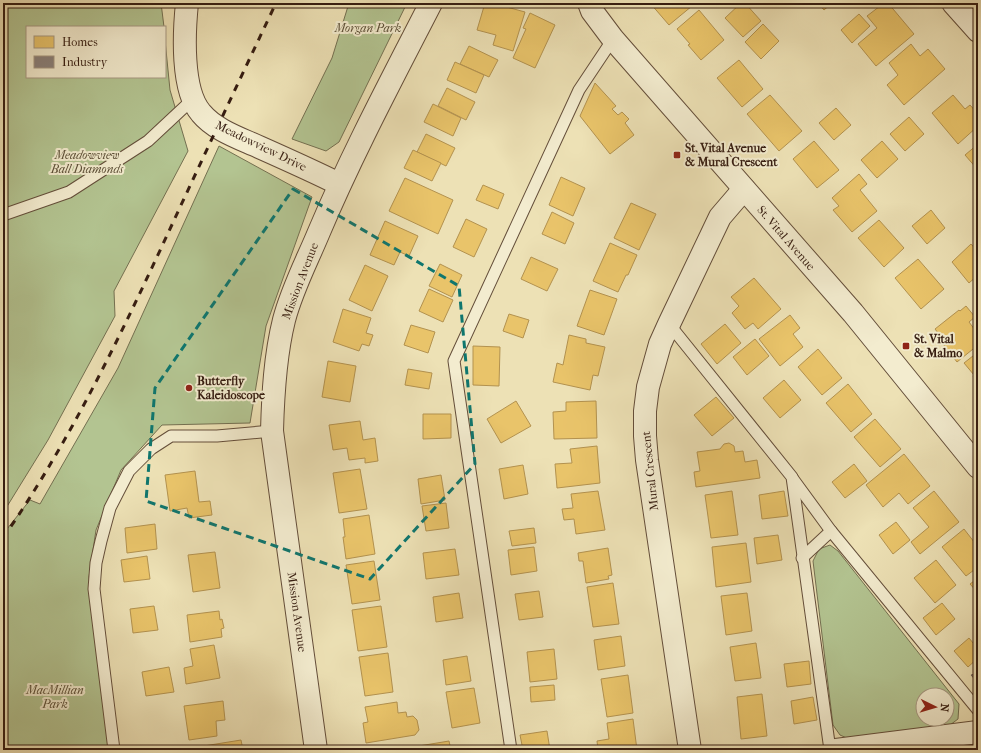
<svg xmlns="http://www.w3.org/2000/svg" width="981" height="753" viewBox="0 0 981 753" font-family="'IM FELL French Canon',serif">
<rect width="100%" height="100%" fill="#ede1b5"/>
<filter id="stains"><feTurbulence type="fractalNoise" baseFrequency=".005" numOctaves="4"/><feColorMatrix values="0 0 0 0 .2 0 0 0 0 .09 0 0 0 0 .02 0 0 0 .5 -.17"/></filter>
<radialGradient id="worn" r=".72"><stop offset=".6" stop-color="#630" stop-opacity="0"/><stop offset="1" stop-color="#630" stop-opacity=".3"/></radialGradient>
<g fill="#b3c491" stroke="#747051" fill-rule="evenodd">
<polygon points="3,3 161,3 164,27 27,27 27,77 165,77 165,40 170,90 188,151 114,291 115,316 48,440 3,513"/>
<polygon points="349,3 407,3 339,142 326,151 292,139 332,58"/>
<polygon points="219,146 312,197 266,326 250,423 162,425 121,470 96,530 89,577 94,622 117,750 3,750 3,534 30,500 40,504 118,368"/>
<path d="M830 545 838 551 959 704 958 719 946 728 849 739 840 735 833 725 813 561 819 549ZM923 695H947V719H923Z"/>
</g>
<g fill="#e9c46a" stroke="#b3924f">
<polygon points="485,3 492,3 525,12 513,51 493,45 496,35 477,30"/>
<polygon points="650,3 689,3 692,6 669,25"/>
<polygon points="741,3 745,3 761,21 743,37 725,18"/>
<polygon points="818,3 832,3 824,10"/>
<polygon points="884,3 888,3 914,34 876,66 858,44 877,28 867,16"/>
<polygon points="699,10 724,40 701,60 688,45 690,44 677,29"/>
<polygon points="530,13 555,25 535,68 513,58 526,29 523,28"/>
<polygon points="859,14 870,26 852,43 841,30"/>
<polygon points="763,24 779,41 761,59 745,42"/>
<polygon points="911,44 920,56 928,49 945,69 904,105 887,85 898,75 889,63"/>
<polygon points="469,46 498,60 489,77 460,64"/>
<polygon points="739,60 763,89 742,107 717,78"/>
<polygon points="455,62 484,75 476,93 447,80"/>
<polygon points="595,83 616,106 612,109 618,115 622,112 629,119 625,123 634,135 610,154 580,116"/>
<polygon points="447,88 475,102 466,120 438,106"/>
<polygon points="770,95 802,131 779,151 747,114"/>
<polygon points="953,95 965,109 970,105 978,114 978,126 958,144 932,113"/>
<polygon points="433,104 461,118 453,136 424,122"/>
<polygon points="836,108 851,125 834,140 819,123"/>
<polygon points="909,117 924,134 905,151 890,134"/>
<polygon points="426,134 455,148 446,166 417,152"/>
<polygon points="814,141 839,170 817,188 793,159"/>
<polygon points="882,141 898,159 877,178 861,160"/>
<polygon points="978,144 978,170 965,155"/>
<polygon points="413,150 441,163 432,181 404,168"/>
<polygon points="859,174 867,184 860,190 877,211 852,232 833,210 839,206 832,198"/>
<polygon points="561,177 585,188 573,216 549,205"/>
<polygon points="405,178 453,200 438,234 389,211"/>
<polygon points="483,185 504,194 498,209 476,200"/>
<polygon points="631,203 656,214 639,250 614,238"/>
<polygon points="931,210 945,228 927,244 912,226"/>
<polygon points="552,212 574,223 565,244 542,234"/>
<polygon points="466,219 487,229 474,257 453,247"/>
<polygon points="879,220 904,248 884,267 858,238"/>
<polygon points="385,221 418,236 409,256 400,252 394,265 370,255"/>
<polygon points="610,243 637,255 628,275 626,275 618,292 593,281"/>
<polygon points="971,244 978,252 978,275 969,283 952,262"/>
<polygon points="531,257 558,269 547,291 521,279"/>
<polygon points="918,259 944,289 921,309 895,278"/>
<polygon points="440,264 462,275 452,297 429,286"/>
<polygon points="365,265 388,276 372,311 349,300"/>
<polygon points="754,278 781,309 758,329 753,323 745,329 732,313 739,306 731,297"/>
<polygon points="978,280 978,289 974,284"/>
<polygon points="429,289 453,300 443,322 419,311"/>
<polygon points="590,290 617,299 604,335 577,326"/>
<polygon points="966,306 975,317 969,322 978,334 978,345 957,362 940,340 942,338 935,329 959,310 960,311"/>
<polygon points="343,309 371,318 366,333 373,335 369,346 362,344 359,351 333,342"/>
<polygon points="509,314 529,320 523,338 503,331"/>
<polygon points="790,315 800,328 793,334 803,347 780,366 759,339"/>
<polygon points="725,324 741,343 717,364 701,344"/>
<polygon points="411,325 435,332 428,353 404,345"/>
<polygon points="569,335 586,339 586,343 605,347 598,376 593,375 590,390 553,382 557,363 563,365"/>
<polygon points="755,339 769,356 747,375 733,357"/>
<polygon points="473,346 500,347 499,386 473,385"/>
<polygon points="818,349 842,378 822,395 798,367"/>
<polygon points="978,352 978,383 973,376 974,375 964,363"/>
<polygon points="328,361 356,366 350,402 322,397"/>
<polygon points="408,369 432,373 429,389 405,385"/>
<polygon points="784,380 801,400 780,418 763,398"/>
<polygon points="848,384 872,414 851,432 826,403"/>
<polygon points="716,397 734,418 712,436 694,415"/>
<polygon points="516,401 531,426 501,443 487,419"/>
<polygon points="596,401 597,438 554,439 553,412 566,411 566,402"/>
<polygon points="423,414 451,414 451,438 423,439"/>
<polygon points="875,419 901,449 880,467 854,437"/>
<polygon points="360,421 363,440 375,438 378,461 365,463 365,458 349,460 347,448 333,450 329,425"/>
<polygon points="729,443 734,446 735,452 743,451 745,462 757,460 760,478 696,487 694,472 700,471 697,452 720,449 724,444"/>
<polygon points="597,446 600,483 557,488 555,464 572,463 570,449"/>
<polygon points="904,454 930,486 908,504 899,493 883,507 866,485"/>
<polygon points="854,464 867,481 845,498 832,482"/>
<polygon points="523,465 528,494 504,499 499,469"/>
<polygon points="360,469 367,509 339,513 333,473"/>
<polygon points="195,471 199,502 210,501 212,515 189,518 187,508 170,511 165,475"/>
<polygon points="441,475 445,500 421,504 418,479"/>
<polygon points="598,491 605,530 576,534 574,519 564,520 562,509 573,508 571,494"/>
<polygon points="732,491 738,535 711,538 705,495"/>
<polygon points="784,491 788,516 762,519 759,495"/>
<polygon points="934,491 959,522 920,554 911,542 929,527 913,508"/>
<polygon points="446,503 449,528 426,531 422,506"/>
<polygon points="369,515 375,554 346,559 343,537 345,537 343,519"/>
<polygon points="896,522 910,540 893,554 879,535"/>
<polygon points="155,524 157,549 127,553 125,528"/>
<polygon points="534,528 536,543 512,546 509,531"/>
<polygon points="964,529 978,547 978,567 966,576 942,547"/>
<polygon points="778,535 782,560 757,564 754,538"/>
<polygon points="746,543 751,582 716,587 712,547"/>
<polygon points="534,547 537,571 511,575 508,550"/>
<polygon points="608,548 612,575 608,576 609,579 586,583 583,561 579,561 578,553"/>
<polygon points="455,549 459,575 426,579 423,553"/>
<polygon points="215,552 220,588 193,592 188,555"/>
<polygon points="147,556 150,579 124,582 121,560"/>
<polygon points="936,560 956,585 935,603 914,578"/>
<polygon points="374,561 380,600 352,604 346,565"/>
<polygon points="978,578 978,593 970,584"/>
<polygon points="613,583 619,624 593,627 587,587"/>
<polygon points="539,591 543,617 519,620 515,594"/>
<polygon points="459,593 463,618 436,622 433,597"/>
<polygon points="747,593 752,631 726,635 721,596"/>
<polygon points="942,603 955,619 936,635 923,618"/>
<polygon points="154,606 158,630 133,633 130,609"/>
<polygon points="381,606 387,647 358,651 352,610"/>
<polygon points="219,611 220,620 222,619 224,628 221,629 222,637 190,642 187,615"/>
<polygon points="621,636 625,666 598,670 594,640"/>
<polygon points="969,638 978,649 978,658 968,667 954,651"/>
<polygon points="756,643 761,678 735,681 730,647"/>
<polygon points="214,645 220,678 186,684 184,668 193,666 190,649"/>
<polygon points="554,649 557,679 530,682 527,652"/>
<polygon points="388,653 393,692 365,696 359,657"/>
<polygon points="467,656 471,681 446,685 443,660"/>
<polygon points="809,661 811,684 787,687 784,664"/>
<polygon points="169,667 174,692 146,696 142,672"/>
<polygon points="628,675 633,713 607,717 601,679"/>
<polygon points="554,685 555,700 531,702 530,687"/>
<polygon points="474,688 480,723 452,728 446,692"/>
<polygon points="762,694 767,736 741,739 737,697"/>
<polygon points="813,697 817,720 794,724 791,701"/>
<polygon points="223,701 225,720 216,721 217,736 189,740 184,706"/>
<polygon points="397,702 398,713 406,712 407,717 413,716 417,720 419,730 415,735 366,743 363,723 368,722 365,707"/>
<polygon points="633,719 637,750 598,750 597,741 609,739 607,723"/>
<polygon points="547,731 550,750 523,750 520,735"/>
<polygon points="241,740 243,750 179,750"/>
<polygon points="449,741 451,750 395,750"/>
</g>
<polygon fill="#8a817c" stroke="#71635c" points="978,673 978,683 971,675"/>
<g fill="none" stroke-linecap="round" stroke-linejoin="round">
<defs>
<g id="service">
<polyline points="3,215 69,192 148,141 193,99"/>
<polyline points="669,324 792,477 830,750"/>
<polyline points="793,479 831,531 978,710"/>
<polyline points="802,558 831,531"/>
<polyline points="114,750 94,589 96,563 101,541 110,508 129,471 151,449 171,436 217,436 272,431"/>
<polyline points="511,750 454,361 579,90 613,39"/>
</g>
<g id="minor">
<polyline points="953,3 978,31"/>
<polyline points="690,750 647,460 645,436 645,411 648,387 660,344 669,324 720,217 744,189"/>
<polyline points="836,750 978,732"/>
</g>
<g id="tertiary">
<path d="M187 3C184 32 181 90 201 113 215 130 239 138 259 147 286 159 313 171 339 184"/>
<polyline points="589,3 592,11 613,39 853,313 978,467"/>
<path d="M316 750 272 431C273 394 275 356 284 320 292 289 307 261 319 232 352 154 392 79 431 3"/>
</g>
</defs>
<use href="#service" stroke="#644e3a" stroke-width="13"/>
<use href="#minor" stroke="#644e3a" stroke-width="24"/>
<use href="#tertiary" stroke="#644e3a" stroke-width="24"/>
<use href="#service" stroke="#f3eccf" stroke-width="11"/>
<use href="#minor" stroke="#f3eccf" stroke-width="22"/>
<use href="#tertiary" stroke="#f3eccf" stroke-width="22"/>
<path stroke="#361d11" stroke-width="3" stroke-dasharray="7 7" stroke-linecap="butt" d="M3 538C67 446 116 345 163 244 200 164 238 83 276 3"/>
</g>
<path fill="none" stroke="#0f766e" stroke-width="3" stroke-dasharray="8 5" stroke-linejoin="round" d="M293 189 459 286 475 464 370 579 146 501 155 388Z"/>
<g fill="#8f2418" stroke="#f3eccf" stroke-width="1.5">
<rect x="673" y="151" width="8" height="8" rx="2"/>
<rect x="902" y="342" width="8" height="8" rx="2"/>
<circle cx="189" cy="388" r="4"/>
</g>
<g text-anchor="middle" stroke-width="4" stroke-linejoin="round" paint-order="stroke">
<g font-size="12" font-style="italic" fill="#5c4f37" stroke="#f3eccf">
<text x="368" y="32">Morgan Park</text>
<text x="87" y="159">Meadowview<tspan x="87" dy="14">Ball Diamonds</tspan></text>
<text x="55" y="694">MacMillian<tspan x="55" dy="14">Park</tspan></text>
</g>
<g font-size="12" fill="#361d11" stroke="#f3eccf">
<text transform="translate(261 146) rotate(26)" y="4">Meadowview Drive</text>
<text transform="translate(786 238) rotate(49)" y="4">St. Vital Avenue</text>
<text transform="translate(300 281) rotate(-69)" y="4">Mission Avenue</text>
<text transform="translate(650 471) rotate(-96)" y="4">Mural Crescent</text>
<text transform="translate(297 612) rotate(82)" y="4">Mission Avenue</text>
</g>
<g font-size="12" font-weight="bold" fill="#361d11" stroke="#f3eccf" text-anchor="start">
<text x="685" y="152">St. Vital Avenue<tspan x="685" dy="14">&amp; Mural Crescent</tspan></text>
<text x="914" y="343">St. Vital<tspan x="914" dy="14">&amp; Malmo</tspan></text>
<text x="197" y="385">Butterfly<tspan x="197" dy="14">Kaleidoscope</tspan></text>
</g>
</g>
<rect width="981" height="753" fill="none" stroke="#ede1b5" stroke-width="16"/>
<rect x="4" y="4" width="973" height="745" fill="none" stroke="#361d11" stroke-width="2"/>
<rect x="8" y="8" width="965" height="737" fill="none" stroke="#361d11"/>
<rect x="26" y="26" width="140" height="52" fill="#f3eccf" stroke="#a79983"/>
<rect x="34" y="36" width="20" height="12" fill="#e9c46a" stroke="#a79983"/>
<text x="62" y="46" font-size="12" fill="#361d11">Homes</text>
<rect x="34" y="56" width="20" height="12" fill="#8a817c" stroke="#a79983"/>
<text x="62" y="66" font-size="12" fill="#361d11">Industry</text>
<g transform="translate(935 707) rotate(95)"><circle r="19" fill="#f3eccf" stroke="#a79983"/>
<path d="M0-3L7 15L0 10L-7 15Z" fill="#8f2418"/>
<text y="-6" font-size="11" font-weight="bold" text-anchor="middle" fill="#361d11">N</text>
</g>
<rect width="100%" height="100%" filter="url(#stains)"/>
<rect width="100%" height="100%" fill="url(#worn)"/>
</svg>
